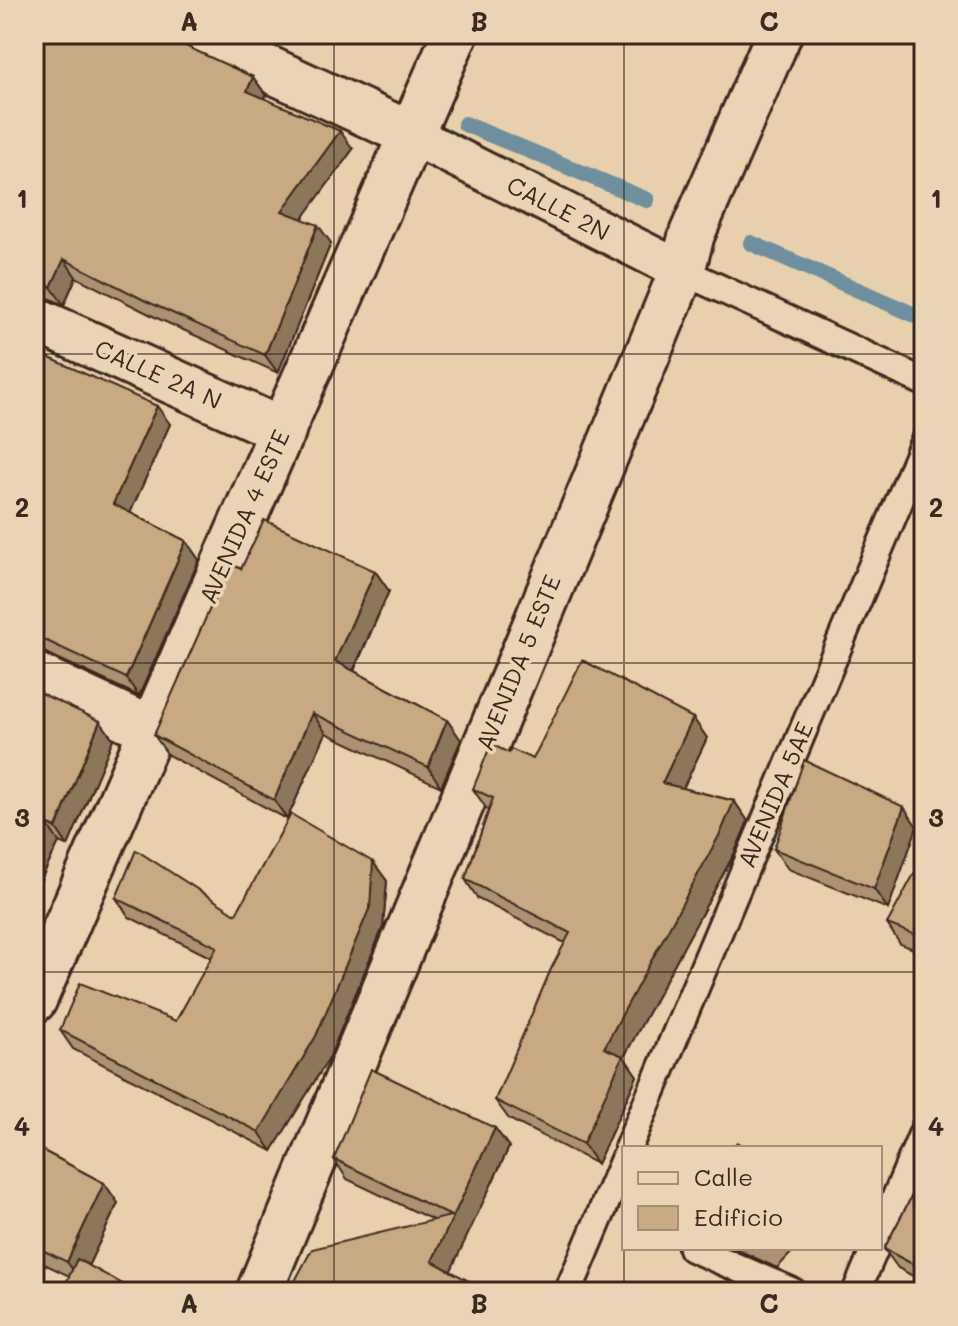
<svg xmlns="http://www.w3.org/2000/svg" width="958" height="1326" viewBox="0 0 958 1326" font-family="Mali,sans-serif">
<rect width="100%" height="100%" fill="#e7d1ac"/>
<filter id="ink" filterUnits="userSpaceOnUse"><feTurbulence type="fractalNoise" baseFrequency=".0125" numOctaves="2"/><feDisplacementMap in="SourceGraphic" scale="16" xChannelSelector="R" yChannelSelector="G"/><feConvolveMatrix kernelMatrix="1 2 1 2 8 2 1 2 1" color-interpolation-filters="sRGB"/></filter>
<g filter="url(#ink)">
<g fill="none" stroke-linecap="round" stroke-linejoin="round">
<g stroke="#6e8f9d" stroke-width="16">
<polyline points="465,124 647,200"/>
<polyline points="751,243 924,319"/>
</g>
<defs>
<g id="service">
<polyline points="682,271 924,382"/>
<polyline points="628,1148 924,442"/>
<polyline points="880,1235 924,1130"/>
<polyline points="692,1248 793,1292"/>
<polyline points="568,1292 624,1159"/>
<polyline points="856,1292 875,1248"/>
</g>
<polyline id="pedestrian" points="410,134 682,271"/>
<g id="minor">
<polyline points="193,34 410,134"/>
<polyline points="34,319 283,431"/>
<polyline points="34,675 152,730"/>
<polyline points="34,1000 455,34"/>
<polyline points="259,1292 682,271 692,234 779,34"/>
</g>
</defs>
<use href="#service" stroke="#3b2a1e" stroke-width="32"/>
<use href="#pedestrian" stroke="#3b2a1e" stroke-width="44"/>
<use href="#minor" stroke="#3b2a1e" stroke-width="50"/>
<use href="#service" stroke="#e9d5b3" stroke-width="26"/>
<use href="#pedestrian" stroke="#e9d5b3" stroke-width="38"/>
<use href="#minor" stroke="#e9d5b3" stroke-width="44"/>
</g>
<g fill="#ab926f" stroke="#3b2a1e" stroke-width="2">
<polygon points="34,34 170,39 253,77 266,95 265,99 353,149 302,219 331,243 278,373 159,319 76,277 64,305 44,296 34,294"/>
<polygon points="34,337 43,351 42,354 170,424 130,513 186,541 199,560 139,696 44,652 34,651"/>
<polygon points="241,569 375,571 389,591 354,671 447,720 461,740 441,787 326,733 287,819 168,755 154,735"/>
<polygon points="34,690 113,739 68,846 59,842 34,894"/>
<polygon points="693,718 707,738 683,788 734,801 748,821 735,852 624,1057 637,1076 597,1164 509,1119 495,1100 565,943 478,899 465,879 489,809 486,808 473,789 509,753 533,759"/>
<polygon points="917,827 888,909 788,869 774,849"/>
<polygon points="373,862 387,881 383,927 330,1056 272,1151 73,1049 60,1030 176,1021 212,958 129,917 116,898 236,914"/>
<polygon points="924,876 924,953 900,944 887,924"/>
<polygon points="495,1128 509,1147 450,1271 289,1292 433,1220 347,1179 334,1159"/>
<polygon points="34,1146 104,1183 118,1203 88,1266 69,1276 34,1259"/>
<polygon points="924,1173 924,1282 898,1268 884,1249"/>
<polygon points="734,1248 796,1248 777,1268"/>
</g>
<g fill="#8b775a" stroke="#3b2a1e" stroke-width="2">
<polygon points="253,77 266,95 260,109 247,91"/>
<polygon points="340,131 353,149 295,229 282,211"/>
<polygon points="318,225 331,243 278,373 265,355"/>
<polygon points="64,259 76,277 64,305 51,287"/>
<polygon points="34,337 43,351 37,365 34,360"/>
<polygon points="157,406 170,424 126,522 113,504"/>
<polygon points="186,541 199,560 139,696 126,678"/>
<polygon points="375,571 389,591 349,680 335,661"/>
<polygon points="312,713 326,733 287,819 274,800"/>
<polygon points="693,718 707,738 676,803 662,783"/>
<polygon points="447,720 461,740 441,787 428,767"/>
<polygon points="100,721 113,739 68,846 56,828"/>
<polygon points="734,801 748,821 735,852 624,1057 637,1076 597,1164 583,1144 604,1048"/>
<polygon points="904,807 917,827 888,909 874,889"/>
<polygon points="47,824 59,842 34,894 34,850"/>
<polygon points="373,862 387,881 383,927 330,1056 272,1151 259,1132"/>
<polygon points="495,1128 509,1147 446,1281 432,1261"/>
<polygon points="104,1183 118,1203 81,1281 67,1262"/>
</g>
<g fill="#c7aa81" stroke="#3b2a1e" stroke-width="2">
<polygon points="34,34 165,34 170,39 253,77 247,91 340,131 282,211 318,225 265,355 146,301 64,259 51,287 34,279"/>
<polygon points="34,351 157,406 113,504 186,541 126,678 34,635"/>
<polygon points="264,520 375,571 335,661 447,720 428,767 312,713 274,800 154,735 230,563 241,569"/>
<polygon points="582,660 693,718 662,783 734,801 721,832 604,1048 623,1056 583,1144 495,1100 551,969 570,933 465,879 493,798 473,789 491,744 509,753 511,749 533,759"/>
<polygon points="34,690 100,721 56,828 47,824 34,850"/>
<polygon points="804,760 904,807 874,889 774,849"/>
<polygon points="291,814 373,862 370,907 316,1036 259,1132 60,1030 80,983 176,1021 217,947 116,898 136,850 236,914"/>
<polygon points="915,872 924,876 924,938 887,924"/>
<polygon points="371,1069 495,1128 432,1261 489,1292 289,1292 312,1249 451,1216 334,1159"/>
<polygon points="737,1142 747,1148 732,1148"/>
<polygon points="34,1146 104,1183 67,1262 34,1246"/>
<polygon points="924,1173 924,1270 884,1249"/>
<polygon points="77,1259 137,1292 62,1292"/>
</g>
</g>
<path fill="none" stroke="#3b2a1e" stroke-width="2" stroke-opacity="0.55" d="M334 34V1292M624 34V1148M34 354H924M34 663H924M34 972H924M624 1148V1248M624 1248V1292"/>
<g text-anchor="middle" stroke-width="7" stroke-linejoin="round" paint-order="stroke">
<g font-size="24" fill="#3b2a1e" stroke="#e9d5b3">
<text transform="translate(558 209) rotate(27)" y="8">CALLE 2N</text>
<text transform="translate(158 375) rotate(24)" y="8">CALLE 2A N</text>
<text transform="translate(245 517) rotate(-66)" y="8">AVENIDA 4 ESTE</text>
<text transform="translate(519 663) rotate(-68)" y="8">AVENIDA 5 ESTE</text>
<text transform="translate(776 795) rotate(-67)" y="8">AVENIDA 5AE</text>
</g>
</g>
<rect width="958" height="1326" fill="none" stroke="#e9d5b3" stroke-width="88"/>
<rect x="622" y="1146" width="260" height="104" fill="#e9d5b3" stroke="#a39177" stroke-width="2"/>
<rect x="638" y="1172" width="40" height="12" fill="#e9d5b3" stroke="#a39177" stroke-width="2"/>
<text x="694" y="1186" font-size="24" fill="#3b2a1e">Calle</text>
<rect x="638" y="1206" width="40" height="24" fill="#c7aa81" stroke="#a39177" stroke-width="2"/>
<text x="694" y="1226" font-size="24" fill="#3b2a1e">Edificio</text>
<rect x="44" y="44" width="870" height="1238" fill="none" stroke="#3b2a1e" stroke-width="3"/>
<g font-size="26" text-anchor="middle" font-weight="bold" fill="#3b2a1e">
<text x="189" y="31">A</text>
<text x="479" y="31">B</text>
<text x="769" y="31">C</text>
<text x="22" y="208">1</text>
<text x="936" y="208">1</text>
<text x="22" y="517">2</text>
<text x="936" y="517">2</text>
<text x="22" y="827">3</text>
<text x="936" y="827">3</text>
<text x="22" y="1136">4</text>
<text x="936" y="1136">4</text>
<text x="189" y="1313">A</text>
<text x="479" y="1313">B</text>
<text x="769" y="1313">C</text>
</g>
</svg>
